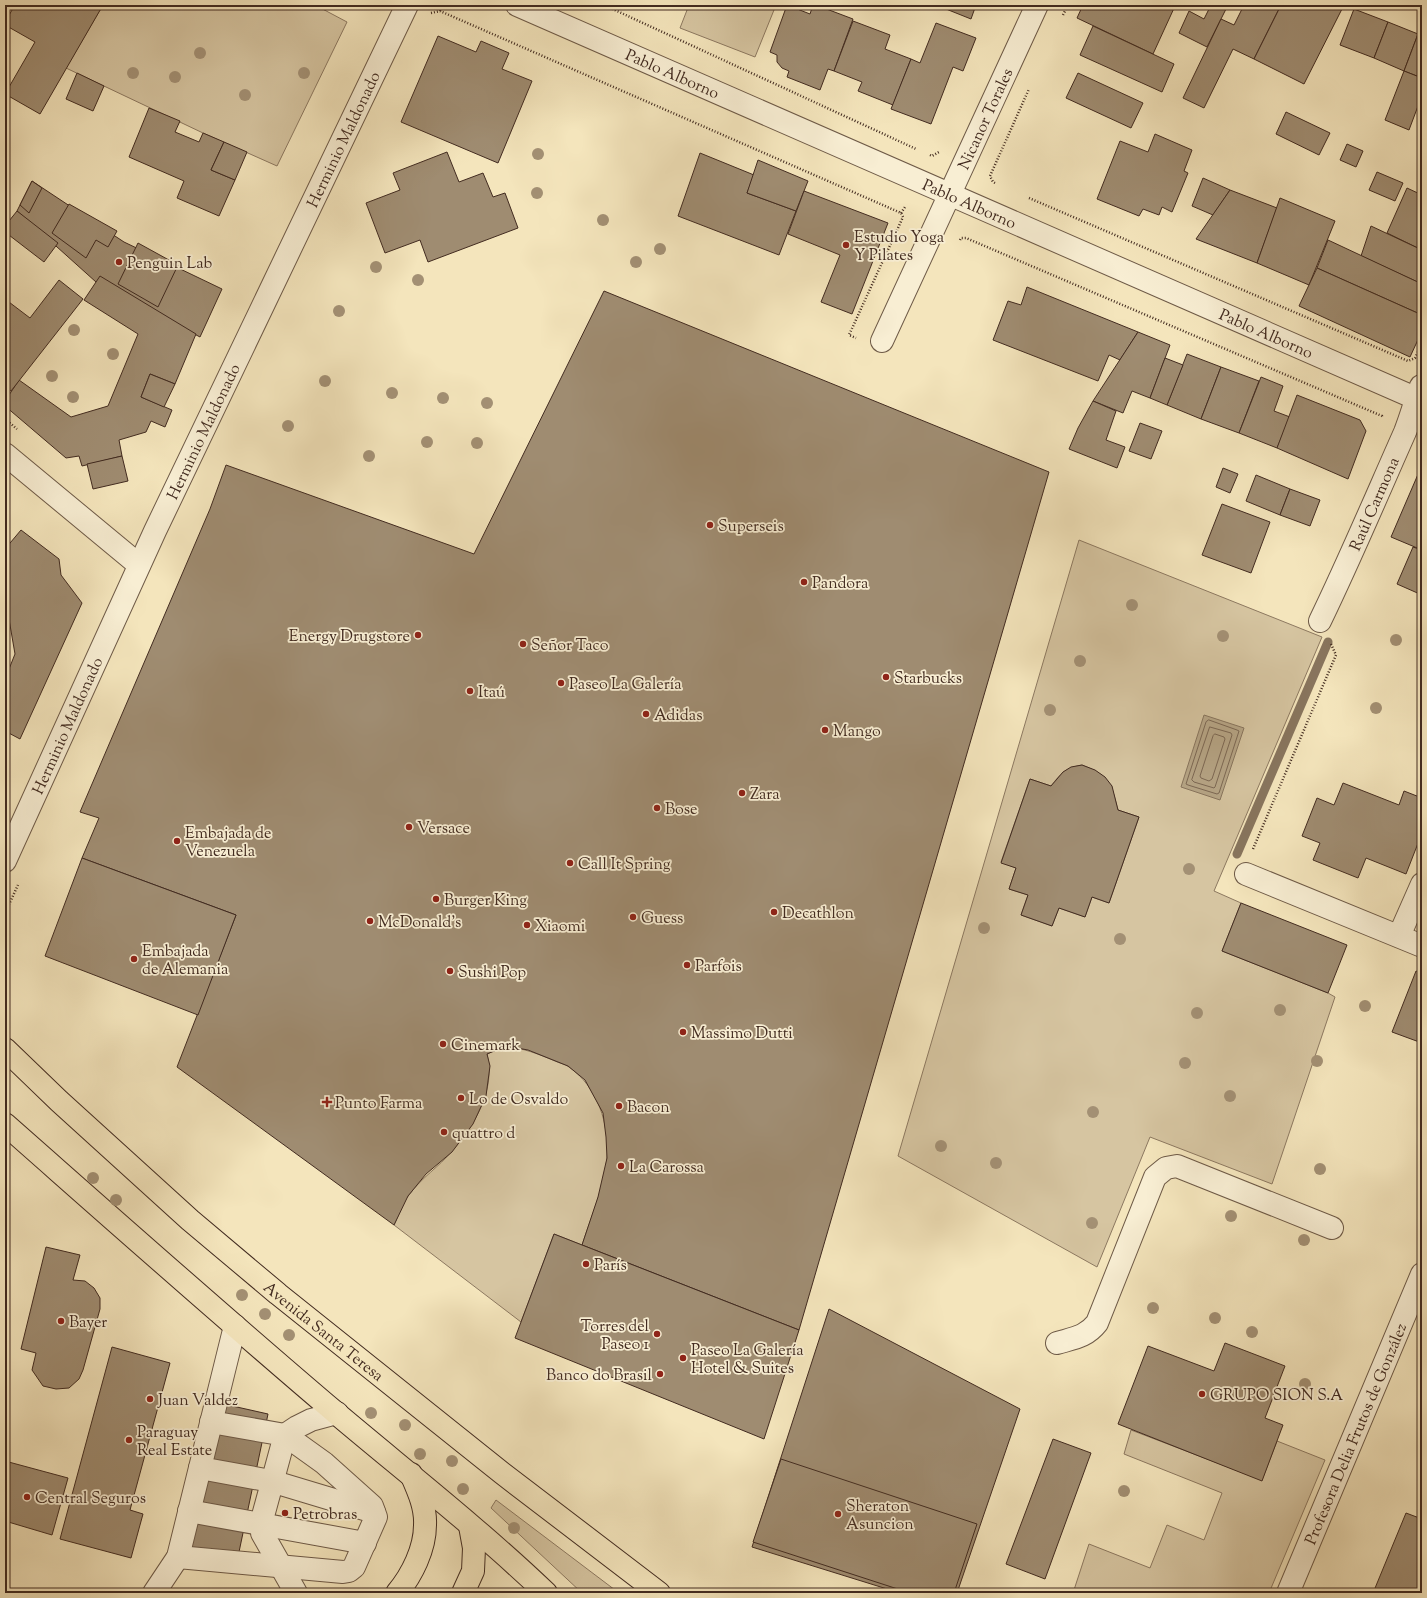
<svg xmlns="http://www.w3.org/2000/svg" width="1427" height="1598" viewBox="0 0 1427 1598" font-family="'Sorts Mill Goudy',serif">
<rect width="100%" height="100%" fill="#f4e5bc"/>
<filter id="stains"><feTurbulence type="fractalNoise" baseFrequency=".005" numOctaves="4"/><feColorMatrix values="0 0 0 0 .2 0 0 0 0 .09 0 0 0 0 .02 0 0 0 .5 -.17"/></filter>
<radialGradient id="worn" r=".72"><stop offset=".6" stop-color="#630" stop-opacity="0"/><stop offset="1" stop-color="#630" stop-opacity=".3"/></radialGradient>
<g fill="#d6c5a1" stroke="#8c7860" fill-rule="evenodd">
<polygon points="103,5 315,5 347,22 277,166 203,133 66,68"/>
<polygon points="689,5 776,5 755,57 680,28"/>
<path d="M1079 540 1322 637 1214 891 1241 903 1222 951 1328 993 1335 997 1272 1184 1150 1137 1097 1267 898 1156ZM1082 765C1110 776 1111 783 1118 810L1139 817 1109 903 1092 897 1085 917 1059 908 1052 926 1021 915 1028 895 1009 889 1016 868 1001 862 1030 779 1051 786C1061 773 1065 768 1082 765Z"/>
<path d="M506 1046C525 1049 536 1053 555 1061 559 1063 565 1064 569 1067 597 1086 610 1125 607 1158 604 1188 591 1217 582 1245L554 1234 521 1322 394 1225C399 1215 402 1203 409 1195 422 1177 439 1167 452 1151 475 1125 496 1089 487 1054Z"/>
<polygon points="1131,1430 1262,1480 1277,1441 1325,1460 1269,1593 1073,1593 1089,1544 1150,1568 1167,1525 1204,1540 1222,1493 1124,1454"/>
<polygon points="496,1500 619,1593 582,1593 491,1508"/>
</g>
<polygon fill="#b7a687" stroke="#88755e" points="1204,715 1244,728 1220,800 1181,787"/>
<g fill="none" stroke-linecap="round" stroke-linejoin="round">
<g stroke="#7c6854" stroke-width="1">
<polygon points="1209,720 1237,730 1239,731 1219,793 1217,794 1188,785 1186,784 1206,722"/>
<polygon points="1210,727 1231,733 1232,735 1215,787 1214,788 1194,782 1192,780"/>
<polygon points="1215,734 1224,737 1225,739 1212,779 1209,781 1201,778 1200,776 1213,736"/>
</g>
<polyline stroke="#88755e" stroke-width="9" points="1237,854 1328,642"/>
</g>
<g fill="#9f8c71" stroke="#422b20">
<polygon points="15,5 103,5 40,114 5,94 35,42 5,25 5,22"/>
<polygon points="787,5 810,14 813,5 816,5 853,19 834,71 828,69 820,90 787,77 789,71 782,68 777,62 777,55 770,52"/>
<polygon points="936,5 976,5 971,19"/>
<polygon points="1083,5 1172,5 1175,6 1153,54 1077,18"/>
<polygon points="1211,5 1228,5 1207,47 1179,33 1189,11 1204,19"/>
<polygon points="1244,5 1281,5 1254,59 1233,49 1204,108 1183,98 1221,19 1234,25"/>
<polygon points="1281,5 1344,5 1304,84 1254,59"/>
<polygon points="1354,9 1388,22 1374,58 1340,45"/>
<polygon points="853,21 890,35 885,49 911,59 893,105 858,91 862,82 834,71"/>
<polygon points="1388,22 1418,34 1404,71 1374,58"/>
<polygon points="936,23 976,38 963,71 953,67 931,124 891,109 911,59 920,63"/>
<polygon points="1093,26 1174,64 1162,92 1080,55"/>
<polygon points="1418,34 1422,36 1422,78 1404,71"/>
<polygon points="438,36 476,52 481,41 509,53 502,69 532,81 498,163 401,122"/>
<polygon points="1404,71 1422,78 1422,108 1418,106 1409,130 1385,120"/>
<polygon points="77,73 104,86 93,111 66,99"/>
<polygon points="1078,73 1143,103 1131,128 1066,98"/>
<polygon points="149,108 180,121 175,132 199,142 203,133 224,142 211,170 235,180 219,216 177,198 184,181 129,157"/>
<polygon points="1286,112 1330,133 1319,155 1276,134"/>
<polygon points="1155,134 1192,150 1184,171 1188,173 1172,212 1162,207 1159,215 1143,209 1139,216 1097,199 1120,141 1148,152"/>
<polygon points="224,142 247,152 235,180 211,170"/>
<polygon points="1347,144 1363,151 1356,167 1340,160"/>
<polygon points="447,152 459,182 483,173 493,197 505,193 518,228 428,262 420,240 385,253 366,203 400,190 393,173"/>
<polygon points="700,153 754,175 747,193 796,211 779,255 678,216"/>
<polygon points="758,160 808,181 796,211 747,193"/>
<polygon points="1377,172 1403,183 1395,201 1369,190"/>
<polygon points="1203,178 1230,190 1213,215 1192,206"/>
<polygon points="32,181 124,242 222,289 200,337 96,282 17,211"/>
<polygon points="32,181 42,188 29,213 20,205"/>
<polygon points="1407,188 1422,195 1422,250 1387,233"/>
<polygon points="1230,190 1277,208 1257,263 1196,239"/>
<polygon points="804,191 888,223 852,314 821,302 840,255 788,234"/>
<polygon points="1280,198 1335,221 1309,285 1257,263"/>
<polygon points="69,204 117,231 108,247 96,240 86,258 52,233"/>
<polygon points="17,211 58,243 44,262 5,232 5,226"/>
<polygon points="1371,226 1422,250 1422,284 1361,256"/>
<polygon points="1328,240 1422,284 1422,315 1317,268"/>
<polygon points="138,243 178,265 158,307 118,284"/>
<polygon points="1317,268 1422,315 1422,331 1410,357 1299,306"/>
<polygon points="100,276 196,334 175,384 150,374 141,397 172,410 165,427 151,421 146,432 119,440 122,456 82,466 79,456 66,458 5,406 5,401 19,380 71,417 108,406 138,334 84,300"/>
<polygon points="59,280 83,299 11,391 5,387 5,299 30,318"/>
<polygon points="1027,287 1138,332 1120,360 1109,355 1098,381 993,340 1008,301 1021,305"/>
<polygon points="604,291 1049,472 799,1330 582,1245 598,1197 607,1158 606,1137 603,1113 585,1080 568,1066 528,1050 506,1046 487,1054 490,1066 486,1096 473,1124 452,1152 426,1174 408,1196 394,1225 177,1067 236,915 82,858 99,818 80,812 210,509 226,465 474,554"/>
<polygon points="1138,332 1170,345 1150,398 1132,391 1123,413 1093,401"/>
<polygon points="1187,354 1221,367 1201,419 1167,405"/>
<polygon points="1165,358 1183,365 1167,405 1150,398"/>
<polygon points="1221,367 1259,381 1239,433 1201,419"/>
<polygon points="150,374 175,384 164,407 141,397"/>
<polygon points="1261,377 1283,386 1274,411 1290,417 1277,448 1239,433"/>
<polygon points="1297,395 1360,420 1366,431 1348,479 1277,448"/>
<polygon points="1093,401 1116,411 1106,440 1125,447 1117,468 1069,449 1078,428"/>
<polygon points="1140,423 1162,431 1151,459 1129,451"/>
<polygon points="122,456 128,481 93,489 87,464"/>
<polygon points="1422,465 1422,550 1391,537"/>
<polygon points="1223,468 1238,474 1230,493 1216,487"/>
<polygon points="1256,475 1290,489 1280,515 1246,501"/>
<polygon points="1290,489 1320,500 1310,526 1280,515"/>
<polygon points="1222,504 1270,522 1251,573 1202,555"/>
<polygon points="21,530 59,559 61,575 82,603 20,739 5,731 5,679 15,654 5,596 5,549"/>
<polygon points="1413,547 1422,550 1422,595 1397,584"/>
<polygon points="1082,765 1095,770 1105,777 1112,786 1118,810 1139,817 1109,903 1092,897 1085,917 1059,908 1052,926 1021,915 1028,895 1009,889 1016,868 1001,863 1030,779 1051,786 1063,772 1071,767"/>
<polygon points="1343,783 1399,805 1404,791 1422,798 1422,833 1406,874 1366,858 1358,878 1313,860 1320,843 1302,836 1317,798 1334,805"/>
<polygon points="82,858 236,915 198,1015 45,956"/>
<polygon points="1241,903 1347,945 1328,993 1222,951"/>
<polygon points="1416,971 1422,973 1422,1043 1392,1032"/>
<polygon points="554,1234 799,1330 764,1439 515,1338"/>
<polygon points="46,1247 80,1255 73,1280 85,1281 94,1288 100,1298 100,1309 83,1370 79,1379 69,1388 56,1389 43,1386 32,1370 36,1353 21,1349"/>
<polygon points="829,1309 1020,1409 957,1593 900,1593 752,1547"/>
<polygon points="1225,1343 1285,1366 1265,1418 1283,1425 1262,1481 1118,1424 1148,1346 1214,1371"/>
<polygon points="112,1347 170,1363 130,1510 143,1514 131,1558 60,1539"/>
<polygon points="219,1403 268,1414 235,1571 185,1561"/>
<polygon points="1053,1439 1091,1453 1045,1579 1006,1564"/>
<polygon points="781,1459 977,1524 954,1593 910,1593 753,1542"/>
<polygon points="5,1461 68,1478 52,1535 5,1521"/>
<polygon points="1406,1513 1422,1519 1422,1593 1373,1593"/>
</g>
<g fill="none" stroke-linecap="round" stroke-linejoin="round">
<defs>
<g id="minor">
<path id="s1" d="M517 5 1422 401"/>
<path id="s2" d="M882 341 1037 5"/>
<polyline points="5,454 139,565"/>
<path id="s3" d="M1320 621C1350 559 1377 495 1405 432 1411 417 1415 401 1421 386"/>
<path id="s4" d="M5 861 155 531 407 5"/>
<polyline points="1246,874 1422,946"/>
<polyline points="1399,936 1422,884"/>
<path d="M1057 1343C1074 1338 1086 1337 1097 1323L1155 1177 1166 1168 1177 1166 1332 1228"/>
<polyline points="200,1468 271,1481 374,1512"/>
<polyline points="189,1511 365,1543"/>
<polyline points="178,1557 343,1572 349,1571 354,1567 376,1517 372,1506 324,1463 285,1435 211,1422"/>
<polyline points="154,1593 178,1557 235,1326"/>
<polyline points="296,1593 262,1533 263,1516 285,1435 297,1427 311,1420 337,1413"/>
<path id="s5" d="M1288 1593 1422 1274"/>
</g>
<g id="major">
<path id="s6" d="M5 1049 59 1101 190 1220 278 1294 502 1473 659 1593"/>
<path d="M5 1124C115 1221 224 1318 336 1413 406 1472 479 1529 546 1593"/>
</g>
<g id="highway">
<path d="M397 1593C412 1575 425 1549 425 1525 426 1507 418 1490 411 1474"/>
<polyline points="463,1593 473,1571 474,1548 470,1526"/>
</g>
</defs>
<use href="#minor" stroke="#6e5a47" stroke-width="24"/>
<use href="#major" stroke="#422b20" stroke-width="24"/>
<use href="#highway" stroke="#422b20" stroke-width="24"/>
<g stroke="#422b20" stroke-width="2.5" stroke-dasharray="1 2" stroke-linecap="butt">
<polyline points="604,5 916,149"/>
<polyline points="440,11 443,5"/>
<polyline points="431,13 440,11 901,213 903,217 849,335 856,338"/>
<polyline points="1063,15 1068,5"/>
<polyline points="930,155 932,156 939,152"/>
<polyline points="995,183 993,182 990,176 1029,89"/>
<polyline points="1029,198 1408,361 1415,358 1422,344"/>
<polyline points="901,213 905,207"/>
<polyline points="960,240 961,238 966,238 1382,416 1382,418"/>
<polyline points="5,419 17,429"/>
<polyline points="1253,849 1336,655 1331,644"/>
<polyline points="5,913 18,885"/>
</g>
<use href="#minor" stroke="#f8eed3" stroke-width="22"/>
<use href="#major" stroke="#f4e5bc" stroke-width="22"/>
<use href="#highway" stroke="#f4e5bc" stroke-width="22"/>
</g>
<g fill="#a39074">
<circle cx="200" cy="53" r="6"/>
<circle cx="133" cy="73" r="6"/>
<circle cx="304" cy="73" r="6"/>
<circle cx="175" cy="77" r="6"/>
<circle cx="245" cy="95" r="6"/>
<circle cx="538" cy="154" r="6"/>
<circle cx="537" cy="193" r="6"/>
<circle cx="603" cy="220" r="6"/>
<circle cx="660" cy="249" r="6"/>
<circle cx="636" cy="262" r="6"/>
<circle cx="376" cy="267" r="6"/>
<circle cx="418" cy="280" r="6"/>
<circle cx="339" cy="311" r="6"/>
<circle cx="74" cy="330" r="6"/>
<circle cx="113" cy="354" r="6"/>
<circle cx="52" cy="376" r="6"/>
<circle cx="325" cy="381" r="6"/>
<circle cx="392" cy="393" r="6"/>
<circle cx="73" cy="397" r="6"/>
<circle cx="443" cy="398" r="6"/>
<circle cx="487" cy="403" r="6"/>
<circle cx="288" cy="426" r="6"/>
<circle cx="427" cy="442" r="6"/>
<circle cx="477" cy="443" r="6"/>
<circle cx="369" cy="456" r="6"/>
<circle cx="1132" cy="605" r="6"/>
<circle cx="1223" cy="636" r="6"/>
<circle cx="1396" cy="640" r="6"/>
<circle cx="1080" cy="661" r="6"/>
<circle cx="1376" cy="708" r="6"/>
<circle cx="1050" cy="710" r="6"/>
<circle cx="1189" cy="869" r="6"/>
<circle cx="984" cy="928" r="6"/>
<circle cx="1120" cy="939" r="6"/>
<circle cx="1365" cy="1006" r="6"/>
<circle cx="1280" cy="1010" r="6"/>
<circle cx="1197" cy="1013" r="6"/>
<circle cx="1317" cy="1061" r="6"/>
<circle cx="1185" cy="1063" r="6"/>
<circle cx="1230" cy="1096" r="6"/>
<circle cx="1093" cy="1112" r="6"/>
<circle cx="941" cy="1146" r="6"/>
<circle cx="996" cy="1163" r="6"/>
<circle cx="1320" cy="1169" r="6"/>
<circle cx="93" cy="1178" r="6"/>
<circle cx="116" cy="1200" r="6"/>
<circle cx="1231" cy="1216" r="6"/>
<circle cx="1092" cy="1223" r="6"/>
<circle cx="1304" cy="1240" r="6"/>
<circle cx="242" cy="1295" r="6"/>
<circle cx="1153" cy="1308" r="6"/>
<circle cx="265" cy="1314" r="6"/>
<circle cx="1215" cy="1318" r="6"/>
<circle cx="1252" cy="1332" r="6"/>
<circle cx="289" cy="1335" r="6"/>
<circle cx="1305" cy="1384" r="6"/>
<circle cx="371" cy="1413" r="6"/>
<circle cx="405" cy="1425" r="6"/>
<circle cx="420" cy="1454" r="6"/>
<circle cx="452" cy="1461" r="6"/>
<circle cx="463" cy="1489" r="6"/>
<circle cx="1124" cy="1491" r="6"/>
<circle cx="514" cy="1528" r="6"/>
</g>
<g fill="#8f2418" stroke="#f8eed3" stroke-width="1.5">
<circle cx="846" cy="245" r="4"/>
<circle cx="119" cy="262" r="4"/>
<circle cx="710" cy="525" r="4"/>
<circle cx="804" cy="582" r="4"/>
<circle cx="418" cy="635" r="4"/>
<circle cx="523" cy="644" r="4"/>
<circle cx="886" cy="677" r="4"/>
<circle cx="561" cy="683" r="4"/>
<circle cx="470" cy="691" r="4"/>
<circle cx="646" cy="714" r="4"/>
<circle cx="825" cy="730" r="4"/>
<circle cx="742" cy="793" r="4"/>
<circle cx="657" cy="808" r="4"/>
<circle cx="409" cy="827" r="4"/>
<circle cx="177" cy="841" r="4"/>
<circle cx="570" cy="863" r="4"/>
<circle cx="436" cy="899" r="4"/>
<circle cx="774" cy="912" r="4"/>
<circle cx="633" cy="917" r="4"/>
<circle cx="370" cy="921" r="4"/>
<circle cx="527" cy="925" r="4"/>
<circle cx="134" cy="959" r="4"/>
<circle cx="687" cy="965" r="4"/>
<circle cx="450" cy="971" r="4"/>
<circle cx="683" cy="1032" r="4"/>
<circle cx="443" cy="1044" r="4"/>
<circle cx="461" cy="1098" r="4"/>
<path d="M325 1096h4v4h4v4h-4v4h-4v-4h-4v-4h4z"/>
<circle cx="619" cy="1106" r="4"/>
<circle cx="444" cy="1132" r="4"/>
<circle cx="621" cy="1166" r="4"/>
<circle cx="586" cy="1264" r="4"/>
<circle cx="61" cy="1321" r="4"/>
<circle cx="657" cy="1334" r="4"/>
<circle cx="683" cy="1358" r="4"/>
<circle cx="660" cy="1374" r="4"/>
<circle cx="1202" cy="1394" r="4"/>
<circle cx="150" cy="1399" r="4"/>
<circle cx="129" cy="1440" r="4"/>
<circle cx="27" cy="1497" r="4"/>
<circle cx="285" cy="1513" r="4"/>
<circle cx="838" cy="1514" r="4"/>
</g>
<g text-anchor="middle" stroke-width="3.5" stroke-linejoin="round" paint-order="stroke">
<g font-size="16" fill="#422b20" stroke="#f8eed3">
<text dy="6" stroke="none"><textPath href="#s1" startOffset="170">Pablo Alborno</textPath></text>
<text dy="6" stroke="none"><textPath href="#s2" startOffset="245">Nicanor Torales</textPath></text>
<text dy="6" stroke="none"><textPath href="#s4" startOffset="797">Herminio Maldonado</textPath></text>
<text dy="6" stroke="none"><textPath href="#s1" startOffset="494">Pablo Alborno</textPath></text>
<text dy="6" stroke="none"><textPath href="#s1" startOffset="818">Pablo Alborno</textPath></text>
<text dy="6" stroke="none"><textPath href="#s4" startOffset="473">Herminio Maldonado</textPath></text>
<text dy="6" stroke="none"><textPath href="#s3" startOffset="129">Raúl Carmona</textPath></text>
<text dy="6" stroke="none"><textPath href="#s4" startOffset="149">Herminio Maldonado</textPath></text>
<text dy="6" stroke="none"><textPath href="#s6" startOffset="426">Avenida Santa Teresa</textPath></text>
<text dy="6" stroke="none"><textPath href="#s5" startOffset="173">Profesora Delia Frutos de González</textPath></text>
</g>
<g font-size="16" fill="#422b20" stroke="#f8eed3" text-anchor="start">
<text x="854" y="242">Estudio Yoga<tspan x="854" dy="18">Y Pilates</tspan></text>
<text x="127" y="268">Penguin Lab</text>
<text x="718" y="531">Superseis</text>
<text x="812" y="588">Pandora</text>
<text x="410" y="641" text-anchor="end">Energy Drugstore</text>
<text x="531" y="650">Señor Taco</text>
<text x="894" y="683">Starbucks</text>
<text x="569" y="689">Paseo La Galería</text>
<text x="478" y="697">Itaú</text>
<text x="654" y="720">Adidas</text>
<text x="833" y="736">Mango</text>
<text x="750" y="799">Zara</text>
<text x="665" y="814">Bose</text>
<text x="417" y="833">Versace</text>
<text x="185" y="838">Embajada de<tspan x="185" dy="18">Venezuela</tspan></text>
<text x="578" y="869">Call It Spring</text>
<text x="444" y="905">Burger King</text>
<text x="782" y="918">Decathlon</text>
<text x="641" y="923">Guess</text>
<text x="378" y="927">McDonald's</text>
<text x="535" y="931">Xiaomi</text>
<text x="142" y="956">Embajada<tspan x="142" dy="18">de Alemania</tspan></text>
<text x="695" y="971">Parfois</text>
<text x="458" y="977">Sushi Pop</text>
<text x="691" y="1038">Massimo Dutti</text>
<text x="451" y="1050">Cinemark</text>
<text x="469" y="1104">Lo de Osvaldo</text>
<text x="335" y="1108">Punto Farma</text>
<text x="627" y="1112">Bacon</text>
<text x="452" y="1138">quattro d</text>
<text x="629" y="1172">La Carossa</text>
<text x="594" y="1270">París</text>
<text x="69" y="1327">Bayer</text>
<text x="649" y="1331" text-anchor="end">Torres del<tspan x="649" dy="18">Paseo 1</tspan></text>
<text x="691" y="1355">Paseo La Galería<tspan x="691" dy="18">Hotel &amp; Suites</tspan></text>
<text x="652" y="1380" text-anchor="end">Banco do Brasil</text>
<text x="1210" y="1400">GRUPO SION S.A</text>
<text x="158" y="1405">Juan Valdez</text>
<text x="137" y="1437">Paraguay<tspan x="137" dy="18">Real Estate</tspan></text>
<text x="35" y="1503">Central Seguros</text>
<text x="846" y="1511">Sheraton<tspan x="846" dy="18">Asuncion</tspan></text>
<text x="293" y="1519">Petrobras</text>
</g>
</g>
<rect width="1427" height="1598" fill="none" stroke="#f4e5bc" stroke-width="20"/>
<rect x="6" y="6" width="1415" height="1586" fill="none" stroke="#422b20" stroke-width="2"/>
<rect x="10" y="10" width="1407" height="1578" fill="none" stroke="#422b20"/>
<rect width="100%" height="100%" filter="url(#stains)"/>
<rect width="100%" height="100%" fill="url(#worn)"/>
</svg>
